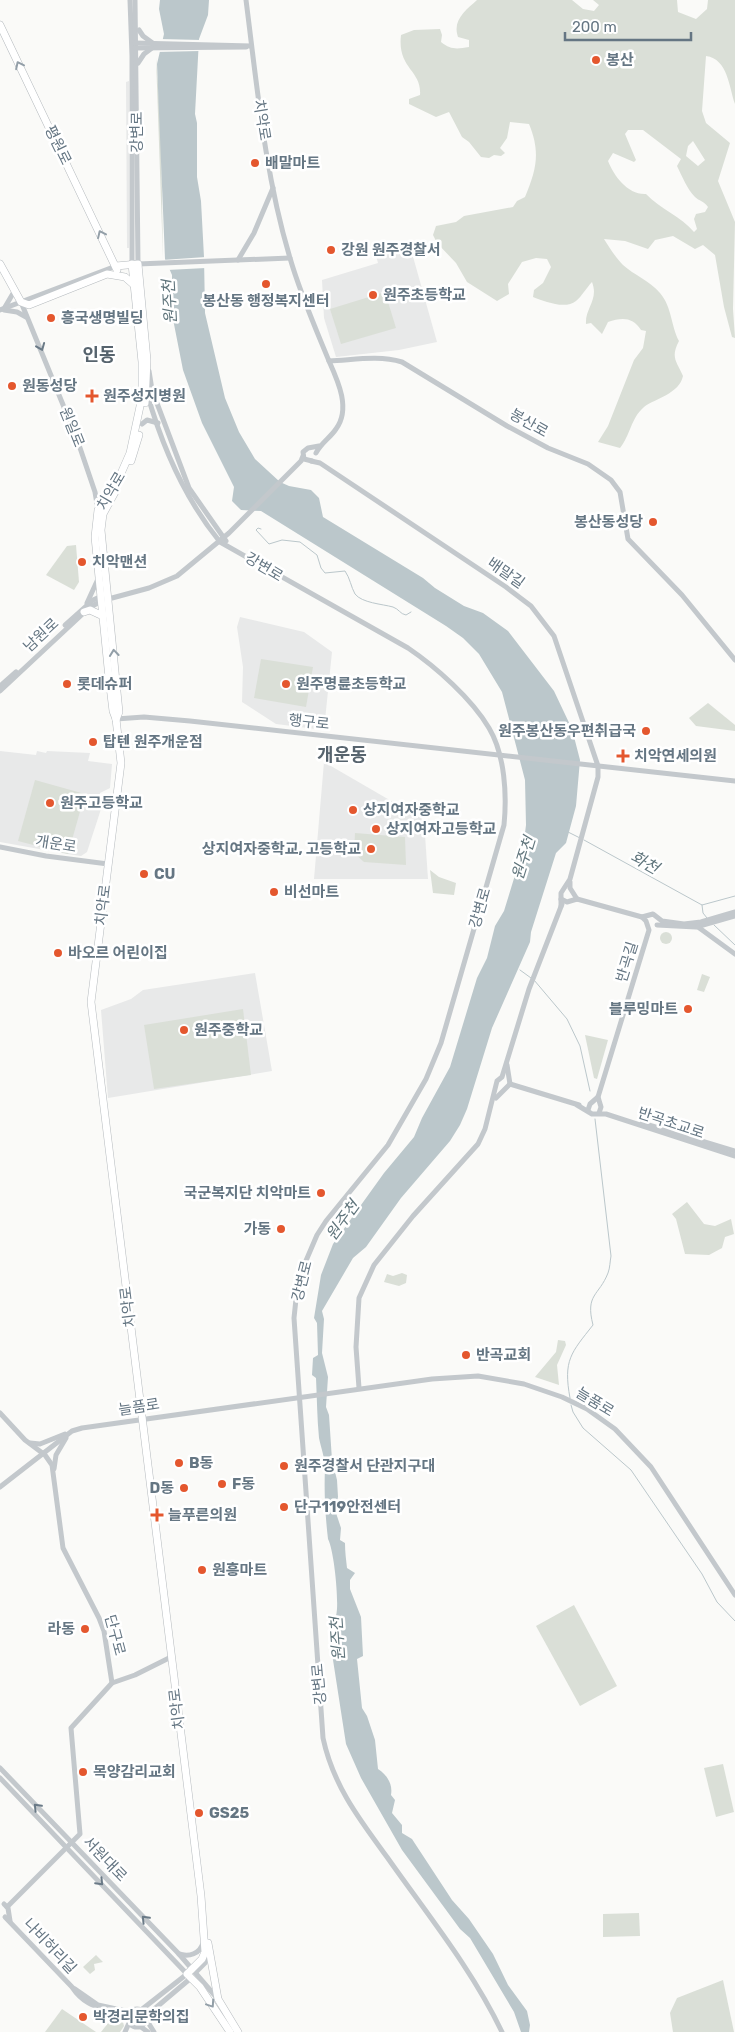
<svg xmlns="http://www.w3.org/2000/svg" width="735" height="2032" viewBox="0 0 735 2032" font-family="Rubik,'Noto Sans KR',sans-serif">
<rect width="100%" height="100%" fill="#fafaf8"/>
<g fill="#e8e9e9">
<polygon points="129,81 129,248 127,248 126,82"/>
<polygon points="410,246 437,342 399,350 336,357 324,318 322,280 378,263 375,252"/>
<polygon points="240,617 304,632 332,652 324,730 276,724 242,702 243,667 237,627"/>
<polygon points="0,751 36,755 37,751 46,753 47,751 90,753 88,761 112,764 110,788 100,793 99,800 102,806 87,852 81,856 67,854 0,842"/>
<polygon points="324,762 424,820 428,879 314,879"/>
<polygon points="255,973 272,1071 108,1098 101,1010 131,999 143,990"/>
</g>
<g fill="#dadfd7" fill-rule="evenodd">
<path d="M477 0H572L583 9 594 11 599 5 593 0H677L678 12 696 19 707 9 708 0H735V104C729 87 728 59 706 56L702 111 706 123 730 143 718 181 735 222 733 309 735 338 732 337 724 307 715 255 703 245 695 249 673 236 655 240 648 249 625 241 604 239C609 247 616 258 623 265 634 275 650 281 660 293 672 307 671 326 679 341 670 358 677 362 683 376 679 394 656 398 644 407 631 418 630 436 620 448L598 442 608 426 634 360 643 348 646 331 641 330C633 317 622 317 608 322L602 334 591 323 586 324C585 308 599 300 592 282 587 287 582 296 576 301 565 310 544 301 533 297L534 290 543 283 551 267 547 259 536 258 522 262 508 284 509 294 497 301 467 282 456 263 437 243 433 235 436 226 456 222 464 216 513 207 517 201 525 197C536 170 541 153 529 124L510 122 507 138 500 148 505 153 501 156 494 155 489 158 481 157 469 142 462 137 449 112 436 117 409 104V99L420 95C422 70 397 69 401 35L414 30 440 29 442 35 441 42C451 50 457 49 469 47V40L458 37C452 20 466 10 477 0ZM628 130H643L681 159 677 166C682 176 687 189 695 197 699 201 704 201 708 207L705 212 696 214 694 219 697 229 694 232C681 216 660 209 646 194 628 195 614 176 608 161L613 153 634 162 636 160 625 134ZM693 141 705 160 698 166 686 156 688 146Z"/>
<polygon points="156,57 161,126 163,259"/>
<polygon points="385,292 396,328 341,344 330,309"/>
<polygon points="76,545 79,582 74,590 46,575 67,546"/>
<polygon points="261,659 313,667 306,707 254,698"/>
<polygon points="708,703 735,725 735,731 696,726 689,718"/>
<polygon points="35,780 85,794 68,854 18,841"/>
<polygon points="355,833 405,837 406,865 364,862 354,853"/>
<polygon points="430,870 439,877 456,883 454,895 433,893"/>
<circle cx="666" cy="938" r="6"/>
<polygon points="702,974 710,977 704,992 697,990"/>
<polygon points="243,1009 251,1075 154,1089 144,1025"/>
<polygon points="585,1035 608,1040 597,1079 594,1078"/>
<polygon points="687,1202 704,1224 715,1226 731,1219 734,1234 725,1237 722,1248 709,1255 685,1254 676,1219 672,1214"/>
<polygon points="402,1273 407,1275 406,1283 399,1286 384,1282 387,1274 393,1276"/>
<polygon points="558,1340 565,1341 566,1345 557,1365 559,1385 535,1377 556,1352"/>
<polygon points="574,1605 617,1686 580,1706 536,1626"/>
<polygon points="723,1764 734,1812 716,1817 704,1768"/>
<polygon points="639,1913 640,1936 603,1937 603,1914"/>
<polygon points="96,1955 103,1962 94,1964 95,1970 90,1974 83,1967"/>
<polygon points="723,1980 734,2032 673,2032 670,2013 677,1998"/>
<polygon points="62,2009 96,2032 45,2032"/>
<polygon points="113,2017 123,2022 124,2026 120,2032 101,2032"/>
</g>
<path fill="#bbc7cb" d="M160 0H209L208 15 199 39 195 114 197 123V177L201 201 204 257 205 313 225 398 239 432 255 459 280 482 289 486 311 490 319 498 323 517 423 578 435 588 464 606 483 613 508 631 554 691 572 729 580 760 576 806 566 843 556 853 531 932 530 942 492 1028 467 1109 460 1125 450 1141 401 1198 366 1247 353 1258 322 1311 324 1319 322 1353 328 1377 326 1407 329 1415 332 1460 337 1480 338 1497 335 1510 341 1528 340 1540 345 1543C345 1552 346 1559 347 1568L355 1573 350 1580V1589L361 1617 363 1656 357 1659 362 1708 367 1716 375 1740 378 1769C387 1775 393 1784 391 1795L395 1800 392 1813 402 1825V1833L412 1839 452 1900 469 1919 493 1954 508 1985 527 2011 530 2025 529 2032H521L514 2012 470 1938 460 1929 402 1850 361 1778 346 1744 331 1647C330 1633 336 1622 337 1609 338 1593 334 1551 328 1539 325 1513 324 1491 325 1468 325 1458 321 1448 319 1438 317 1418 317 1398 316 1378L312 1375 313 1358 318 1355 317 1323 314 1318 321 1275 333 1244 384 1173 414 1137 422 1118 450 1067 477 978 487 958 495 926 504 911 523 849 526 825 525 780 502 692 479 654 463 638 446 626 261 511 241 510 232 501 234 487 202 423 183 370 172 314V275L165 259 157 64 164 34 159 9Z"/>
<g fill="#fafaf8">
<polygon points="160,39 201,40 200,51 156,52"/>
<polygon points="206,257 206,268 167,270 162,260"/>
</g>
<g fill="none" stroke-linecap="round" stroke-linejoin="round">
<g stroke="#bbc7cb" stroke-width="1">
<path d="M261 529 258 528 256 530 269 544 282 540 300 542 317 555 321 568 325 573 345 571C350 578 351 587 355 594 362 603 382 604 393 607 399 609 400 614 406 615L411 612"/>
<polyline points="568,832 580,838"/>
<polyline points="584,840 702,905 735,896"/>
<polyline points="702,905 703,913 707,918"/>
<polyline points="714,925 735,945"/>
<polyline points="520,970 531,978"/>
<polyline points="534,980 567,1019 580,1046 590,1091"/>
<path d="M570 1398C563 1360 571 1353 593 1325 585 1294 599 1296 608 1273 610 1268 610 1261 611 1256L595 1119"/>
<polyline points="571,1405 573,1412 583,1428 631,1470 702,1574 717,1602 735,1621"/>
</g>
<defs>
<g id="major">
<polyline points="0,25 117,270"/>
<polyline points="0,264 21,302 29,305 107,274 125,277 133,284"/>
<polyline points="132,264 142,362 142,397 130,453 119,478 98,510 95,537 109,678 113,711 116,719 121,763 91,1002 201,1896 205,1952 202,1959 187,1974 200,1987 230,2032"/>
<polyline points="116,266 138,264 147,360 145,403"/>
<polyline points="131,461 139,435"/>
<polyline points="115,492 103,514 101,530 119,712 116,719"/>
<polyline points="84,612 90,610 103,616"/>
<polyline points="208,1943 218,1999 238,2032"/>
</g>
</defs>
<use href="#major" stroke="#b5babe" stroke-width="8"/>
<g stroke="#c3c8cc" stroke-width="5">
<polyline points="130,0 132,56 132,264"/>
<polyline points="135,0 138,264 290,258"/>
<path d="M246 0C257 86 265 175 290 258 300 293 315 327 329 361 354 360 378 355 402 362L507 426 548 448 588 464 611 480 620 492 628 539 682 595 735 660"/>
<polyline points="139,30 143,36 154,44"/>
<polyline points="135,43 251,46"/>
<polyline points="135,48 246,47"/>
<polyline points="138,63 144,54 152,48"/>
<polyline points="238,260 254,233 273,188"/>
<polyline points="21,302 77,439 95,492 98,510"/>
<polyline points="5,307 15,290"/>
<polyline points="0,310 116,266"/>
<polyline points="4,310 17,312 26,317"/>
<polyline points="149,371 152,390 189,488 226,541"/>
<path d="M147 393C162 446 185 499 220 542L408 648C436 667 472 699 489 728 505 755 507 795 504 825L441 1043 426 1079 388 1145 326 1221 317 1235 305 1263 296 1299 294 1318 323 1738C333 1785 359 1819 387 1857 427 1914 472 1969 502 2032"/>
<polyline points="142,424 147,420 158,423"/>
<path d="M316 453C321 443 330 438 336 429 351 409 338 381 329 361"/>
<polyline points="311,461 320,463 506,587 531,606 554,636 598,766 598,777 570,879 561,893 561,906"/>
<polyline points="312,461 304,459 303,452 308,448 319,446"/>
<polyline points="87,603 98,579"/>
<polyline points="65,625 93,600 104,595"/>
<polyline points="0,686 16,672"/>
<polyline points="0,691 89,608 101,601 149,588 177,576 229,533 301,461 303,456"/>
<polyline points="116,719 144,717 190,721 735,781"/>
<polyline points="0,847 46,856 108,864"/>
<polyline points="570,882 570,888 577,899"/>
<polyline points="561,899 567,902 577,899"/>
<polyline points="577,899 642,917 646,921 649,930 598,1097 601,1107 599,1113"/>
<polyline points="642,917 653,914 662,921 684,924 701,922 735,912"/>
<polyline points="657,925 696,927 735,916"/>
<polyline points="698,927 735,954"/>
<polyline points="507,1065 510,1084"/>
<polyline points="510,1084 579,1105"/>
<polyline points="496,1098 510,1084"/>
<polyline points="577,1105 592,1114 606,1114 735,1156"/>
<polyline points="588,1110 590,1104 598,1097"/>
<polyline points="642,1123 735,1151"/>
<polyline points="359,1388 356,1347 359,1298 374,1265 413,1216 478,1144 485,1129 497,1081 502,1077 529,989 562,904"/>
<polyline points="0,1413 25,1440 45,1455 52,1465 63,1548 99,1618 104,1631 112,1683 71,1728 80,1834 7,1907"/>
<polyline points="30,1443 40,1444 65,1434"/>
<polyline points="54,1469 56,1455 66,1438"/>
<polyline points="0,1487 72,1431 82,1428 432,1379 478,1376 524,1384 562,1397 587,1409 615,1429 651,1467 735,1595"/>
<polyline points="112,1683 135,1675 171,1657"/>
<polyline points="0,1768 179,1954 217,1998"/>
<polyline points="0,1778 187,1974 141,2010"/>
<polyline points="4,1904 8,1908 10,1921"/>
<path d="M5 1917 72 1987C90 2014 111 2004 128 2020"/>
<path d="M179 1954C189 1957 200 1954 203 1943"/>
<polyline points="196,1972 205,1963 209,1952"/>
<polyline points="75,1989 98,2005 130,2012"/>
<circle cx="137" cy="2018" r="9"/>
<polyline points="146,2016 191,1978"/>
<polyline points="146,2019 154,2032"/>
<polyline points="141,2027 148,2032"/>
<polyline points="125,2032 129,2023"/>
</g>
<use href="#major" stroke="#fff" stroke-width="7"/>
</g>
<defs><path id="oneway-chevron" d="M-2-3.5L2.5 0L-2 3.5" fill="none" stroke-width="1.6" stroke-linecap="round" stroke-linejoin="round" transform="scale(1.25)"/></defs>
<g stroke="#939fa8">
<use href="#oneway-chevron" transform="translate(19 65) rotate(-116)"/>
<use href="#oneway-chevron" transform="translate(101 234) rotate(-115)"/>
<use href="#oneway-chevron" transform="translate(114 653) rotate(-96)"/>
<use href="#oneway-chevron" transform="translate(211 2004) rotate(56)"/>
</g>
<g stroke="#6a7a87">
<use href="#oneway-chevron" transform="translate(41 347) rotate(68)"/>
<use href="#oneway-chevron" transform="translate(37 1807) rotate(-134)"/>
<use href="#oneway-chevron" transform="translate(100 1882) rotate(46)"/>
<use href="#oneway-chevron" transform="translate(145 1919) rotate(-134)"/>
</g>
<g fill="#e4572e" stroke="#fff" stroke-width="2">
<circle cx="596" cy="60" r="5"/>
<circle cx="255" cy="163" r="5"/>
<circle cx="331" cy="250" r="5"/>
<circle cx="266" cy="284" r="5"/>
<circle cx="373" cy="295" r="5"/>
<circle cx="51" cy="318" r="5"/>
<circle cx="12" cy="386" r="5"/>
<path d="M89.5 388.5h5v5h5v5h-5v5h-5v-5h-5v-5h5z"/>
<circle cx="653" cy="522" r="5"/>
<circle cx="82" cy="562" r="5"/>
<circle cx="67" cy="684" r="5"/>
<circle cx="286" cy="684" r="5"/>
<circle cx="646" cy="731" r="5"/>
<circle cx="93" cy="742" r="5"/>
<path d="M620.5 748.5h5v5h5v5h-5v5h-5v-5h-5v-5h5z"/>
<circle cx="50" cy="803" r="5"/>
<circle cx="353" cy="810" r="5"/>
<circle cx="376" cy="829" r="5"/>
<circle cx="371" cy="849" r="5"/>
<circle cx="144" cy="874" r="5"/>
<circle cx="274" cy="892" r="5"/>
<circle cx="58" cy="953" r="5"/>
<circle cx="688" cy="1009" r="5"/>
<circle cx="184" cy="1030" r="5"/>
<circle cx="321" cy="1193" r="5"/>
<circle cx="281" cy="1229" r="5"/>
<circle cx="466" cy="1355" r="5"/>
<circle cx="179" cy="1463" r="5"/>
<circle cx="284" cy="1466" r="5"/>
<circle cx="222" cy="1484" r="5"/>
<circle cx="184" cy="1488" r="5"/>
<circle cx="284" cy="1507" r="5"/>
<path d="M154.5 1507.5h5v5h5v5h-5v5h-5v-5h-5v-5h5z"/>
<circle cx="202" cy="1570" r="5"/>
<circle cx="85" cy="1629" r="5"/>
<circle cx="83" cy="1772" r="5"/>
<circle cx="199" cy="1813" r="5"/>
<circle cx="83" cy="2017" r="5"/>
</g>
<g text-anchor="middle" stroke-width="5" stroke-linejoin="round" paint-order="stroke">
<g font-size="15" font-weight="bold" fill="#657683" stroke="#fff" text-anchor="start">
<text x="606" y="65">봉산</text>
<text x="265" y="168">배말마트</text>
<text x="341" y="255">강원 원주경찰서</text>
<text x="383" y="300">원주초등학교</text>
<text x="266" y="306" text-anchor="middle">봉산동 행정복지센터</text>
<text x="61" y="323">흥국생명빌딩</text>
<text x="22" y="391">원동성당</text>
<text x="103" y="401">원주성지병원</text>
<text x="643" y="527" text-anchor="end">봉산동성당</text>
<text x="92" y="567">치악맨션</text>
<text x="77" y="689">롯데슈퍼</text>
<text x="296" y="689">원주명륜초등학교</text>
<text x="636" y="736" text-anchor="end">원주봉산동우편취급국</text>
<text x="103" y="747">탑텐 원주개운점</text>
<text x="634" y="761">치악연세의원</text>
<text x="60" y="808">원주고등학교</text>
<text x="363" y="815">상지여자중학교</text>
<text x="386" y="834">상지여자고등학교</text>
<text x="361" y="854" text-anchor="end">상지여자중학교, 고등학교</text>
<text x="154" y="879">CU</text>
<text x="284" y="897">비선마트</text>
<text x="68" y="958">바오르 어린이집</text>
<text x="678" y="1014" text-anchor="end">블루밍마트</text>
<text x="194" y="1035">원주중학교</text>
<text x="311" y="1198" text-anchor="end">국군복지단 치악마트</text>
<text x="271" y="1234" text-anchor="end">가동</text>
<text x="476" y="1360">반곡교회</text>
<text x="189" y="1468">B동</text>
<text x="294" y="1471">원주경찰서 단관지구대</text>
<text x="232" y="1489">F동</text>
<text x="174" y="1493" text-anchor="end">D동</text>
<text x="294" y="1512">단구119안전센터</text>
<text x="168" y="1520">늘푸른의원</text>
<text x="212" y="1575">원흥마트</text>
<text x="75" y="1634" text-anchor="end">라동</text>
<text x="93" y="1777">목양감리교회</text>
<text x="209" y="1818">GS25</text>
<text x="93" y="2022">박경리문학의집</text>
</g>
<g font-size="15" fill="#657683" stroke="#fff">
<text transform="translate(262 120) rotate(81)" y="5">치악로</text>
<text transform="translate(137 132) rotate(-90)" y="5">강변로</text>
<text transform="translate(58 145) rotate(64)" y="5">평원로</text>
<text transform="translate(529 423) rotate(29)" y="5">봉산로</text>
<text transform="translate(72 427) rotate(68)" y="5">원일로</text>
<text transform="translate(111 491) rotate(-60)" y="5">치악로</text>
<text transform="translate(264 567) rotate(31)" y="5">강변로</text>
<text transform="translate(506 573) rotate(35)" y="5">배말길</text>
<text transform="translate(41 635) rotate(-43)" y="5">남원로</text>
<text transform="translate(309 722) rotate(6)" y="5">행구로</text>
<text transform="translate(56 844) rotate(9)" y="5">개운로</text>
<text transform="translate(103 905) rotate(-83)" y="5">치악로</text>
<text transform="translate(480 908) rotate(-74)" y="5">강변로</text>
<text transform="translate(627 962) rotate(-73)" y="5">반곡길</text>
<text transform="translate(671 1123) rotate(18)" y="5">반곡초교로</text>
<text transform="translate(302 1281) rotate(-76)" y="5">강변로</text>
<text transform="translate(128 1307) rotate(-97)" y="5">치악로</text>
<text transform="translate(595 1402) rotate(31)" y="5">늘품로</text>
<text transform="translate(139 1407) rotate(-9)" y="5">늘품로</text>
<text transform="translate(115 1635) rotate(75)" y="5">단구로</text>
<text transform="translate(319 1684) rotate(-95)" y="5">강변로</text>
<text transform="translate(177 1709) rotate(-97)" y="5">치악로</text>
<text transform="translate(105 1859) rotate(46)" y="5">서원대로</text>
<text transform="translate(50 1946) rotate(47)" y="5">나비허리길</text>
</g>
<g font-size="16" font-style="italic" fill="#60757c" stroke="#fff">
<text transform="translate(169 302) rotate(-93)" y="6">원주천</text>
<text transform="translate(523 858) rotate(-73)" y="6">원주천</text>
<text transform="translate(645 862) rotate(29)" y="6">화천</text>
<text transform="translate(342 1220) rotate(-54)" y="6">원주천</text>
<text transform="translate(337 1639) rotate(-94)" y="6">원주천</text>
</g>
<g font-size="18" font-weight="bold" fill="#57646e" stroke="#fff">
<text x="99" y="361">인동</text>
<text x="342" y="761">개운동</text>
</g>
</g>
<path d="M565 32v8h126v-8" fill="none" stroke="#657683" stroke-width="2.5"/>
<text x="572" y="32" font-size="15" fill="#657683" stroke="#ffffff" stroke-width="4" paint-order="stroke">200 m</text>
</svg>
